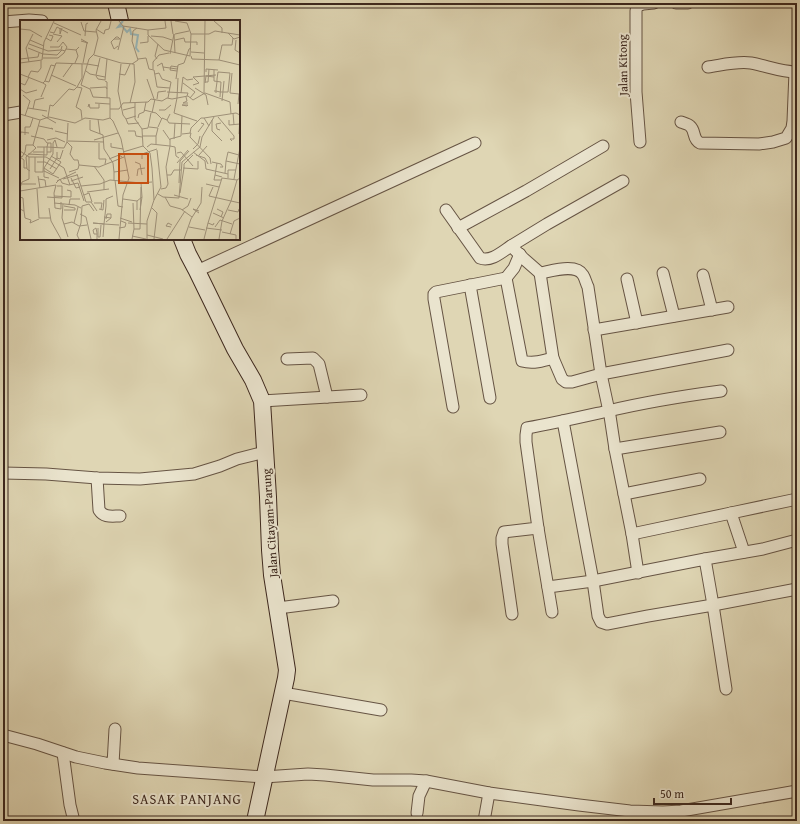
<svg xmlns="http://www.w3.org/2000/svg" width="800" height="824" viewBox="0 0 800 824" font-family="'Gentium Book Plus',serif">
<rect width="100%" height="100%" fill="#dfd6b4"/>
<filter id="stains"><feTurbulence type="fractalNoise" baseFrequency=".005" numOctaves="4"/><feColorMatrix values="0 0 0 0 .2 0 0 0 0 .09 0 0 0 0 .02 0 0 0 .5 -.17"/></filter>
<radialGradient id="worn" r=".72"><stop offset=".6" stop-color="#630" stop-opacity="0"/><stop offset="1" stop-color="#630" stop-opacity=".3"/></radialGradient>
<g fill="none" stroke-linecap="round" stroke-linejoin="round">
<defs>
<g id="minor">
<polyline points="676,3 688,3"/>
<polyline points="3,22 29,20 42,21"/>
<path d="M708 67C722 65 737 61 751 63 767 66 781 72 797 72"/>
<polyline points="3,115 21,112"/>
<path d="M681 122C684 123 688 124 690 126 696 131 692 139 700 143L759 144 773 142 786 138 792 128 793 121 795 72"/>
<polyline points="640,142 636,92 636,11 637,6 643,4 654,3"/>
<path d="M446 210 480 258C491 262 502 252 511 246L524 259 540 273C552 271 576 263 583 275 585 278 586 283 588 287L601 374 610 416 615 449 632 534 638 573"/>
<polyline points="458,228 526,191 603,146"/>
<polyline points="511,246 547,224 623,181"/>
<polyline points="197,271 475,143"/>
<polyline points="540,273 553,358 562,379 566,382 572,382 601,374 728,350"/>
<polyline points="663,273 674,316"/>
<polyline points="703,275 712,310"/>
<path d="M506 278 522 361C533 364 543 361 553 358"/>
<polyline points="627,279 637,323"/>
<polyline points="470,285 490,398"/>
<polyline points="594,330 728,307"/>
<polyline points="287,359 313,358 319,364 327,397"/>
<polyline points="262,401 361,395"/>
<polyline points="453,407 434,299 434,294 436,292 506,278 514,268 520,254"/>
<polyline points="563,421 593,581 598,616 601,622 607,624 648,616 713,605 726,689"/>
<polyline points="615,449 720,432"/>
<polyline points="3,473 46,474 97,478 140,479 194,474 220,466 237,459 265,452"/>
<path d="M97 478 99 510C104 518 112 516 120 516"/>
<polyline points="624,494 700,479"/>
<polyline points="731,513 797,499"/>
<polyline points="538,528 552,612"/>
<polyline points="632,534 731,513 744,552"/>
<polyline points="705,559 763,549 797,540"/>
<polyline points="548,587 593,581 705,559 713,605 797,589"/>
<polyline points="278,608 333,601"/>
<path d="M512 614 502 544V538L504 532 538 528 526 442V435L527 428C555 423 581 417 608 411 646 402 683 396 721 391"/>
<polyline points="283,693 381,710"/>
<polyline points="3,735 37,744 76,757 105,763 138,768 264,777 308,774 325,775 373,780 411,780 426,781 489,793 579,805 630,811 663,812 681,811 797,791"/>
<polyline points="63,753 70,805 74,821"/>
<polyline points="113,764 115,729"/>
<polyline points="417,813 419,796 426,781"/>
<polyline points="484,821 489,793"/>
</g>
<g id="secondary">
<polyline points="116,3 120,21"/>
<polyline points="182,239 188,254 197,271 235,349 253,380 262,401 268,497 270,550 272,575 287,670 286,678 255,821"/>
</g>
</defs>
<use href="#minor" stroke="#665444" stroke-width="13"/>
<use href="#secondary" stroke="#3d281e" stroke-width="18"/>
<use href="#minor" stroke="#eae4ce" stroke-width="11"/>
<use href="#secondary" stroke="#eae4ce" stroke-width="16"/>
</g>
<g text-anchor="middle" stroke-width="4" stroke-linejoin="round" paint-order="stroke">
<g font-size="12" fill="#3d281e" stroke="#eae4ce">
<text transform="translate(623 65) rotate(-91)" y="4">Jalan Kitong</text>
<text transform="translate(270 523) rotate(-94)" y="4">Jalan Citayam-Parung</text>
</g>
<g font-size="14" letter-spacing="1" fill="#3d281e" stroke="#eae4ce">
<text x="187" y="804">SASAK PANJANG</text>
</g>
</g>
<g transform="translate(20 20)">
<rect width="220" height="220" fill="#dfd6b4"/>
<path fill="none" stroke="#98b6b8" stroke-width="2" d="M103 1 98 7 102 6 107 12 110 9 111 14 118 15 116 28 119 32"/>
<path fill="none" stroke="#9e9078" stroke-width="1" d="M81 1 76 10 78 18 74 34 69 39 61 65 70 69 73 77 90 78V98M99 1 103 6 128 10V15L144 30 170 36 171 14M151 1 153 14M155 1 167 3 171 14M194 1 202 8V13M61 2 64 11 76 12M34 3 61 15M40 8V14L42 8M0 9 10 10 22 17M76 9 84 14 85 10 89 9 91 1M128 10 146 8 145 1M30 12 34 13 37 7 48 13M208 13 214 19 220 17M33 14 42 16 37 22M155 14 169 11M171 14H189L195 11 220 15M65 16 66 4 68 3M131 16 143 17 152 20M96 17H98L100 19H94ZM26 18 31 21 33 16 29 15M94 19 91 22 94 29 98 26M10 20 24 26M155 20 164 18 165 22H177V25M216 20 215 30 220 33M61 21 68 23 61 19M120 23 128 22V16M9 24 28 31 41 30 42 26M8 28 23 34 37 35 42 30 45 31M46 29 56 30 59 27M98 30 104 6M171 32 184 33M150 34 154 14 155 33M74 35 101 43 114 44 115 62 110 83M171 36 172 39 199 40 220 45M23 38H38L44 33 47 27 43 22 39 27H30M0 39 18 37 19 33M118 39 126 38 129 49 134 50 137 67 150 68M137 39 135 36 138 24M199 40 202 25H212L213 18M9 42 6 28 13 14M0 43 22 40 24 22 34 1M36 43 67 44M55 43 58 36 56 30M63 43 67 23M67 44 79 46M101 44 98 71 103 95 106 99 116 96M112 44 118 40 112 21 113 11 117 8M137 46 142 43 144 51M143 47 157 49M133 49V42L139 35 149 33M194 50V61L201 62M66 51 70 54 85 57M157 51 150 50 151 46 158 47M186 52V49L198 50M212 53 210 73 219 74 218 84M0 54 23 63 25 61 29 62 36 43M99 54 105 55 110 44M135 54 139 53 142 59 151 62 148 78M31 55 56 66M76 55 80 38M76 56 78 59 85 60 87 39M8 57 11 51 18 52 21 48V41M43 57 53 43M127 59 134 79M156 59 158 45 164 43 169 29 171 28M25 61 31 45 35 46M85 61 87 62V78M185 62H188L189 49M0 63 5 65 9 57M163 63 175 72 170 78M185 63 186 56 194 57M173 65 179 63 173 57 196 55M57 67 62 68 56 87 61 90 62 99M70 68 86 67 87 69M175 68 186 75 188 85M0 69 6 73 17 70M194 71H196L200 72H208L210 53 198 52 197 59V62L196 69V73M147 72 168 73 167 76M161 73 163 57 167 60 173 59M184 73 185 1M3 75 10 81 5 96M21 77 26 65 23 63M166 77 167 81 163 83H168M200 77 201 62M157 78 154 93 177 101M157 78 158 58M137 79 138 72 146 71M202 81 204 61M75 83 90 84M115 83V99L122 109 123 126 130 133 132 148 134 180 127 201V219M162 85H168L167 86ZM68 87 69 84 70 88H79V84M8 88 27 91M13 89 15 80 24 78M90 89H99L103 83 128 82 131 79 142 81 147 78 152 79 168 76 173 80 185 73 210 82 211 94M103 90 115 87M124 90 136 93 142 99M139 90H145L151 85M132 93 135 79M213 93 214 105M0 94 20 100 29 97 55 103 65 98 83 100 90 98 93 101 101 119 109 158 103 175 99 219M22 95 36 103M28 97 30 85 33 86 49 69 54 70 57 67 62 58V44M198 97 214 116V119H210L212 121M118 98 119 94 124 92 126 82M184 98 216 93 220 95M78 99 80 114M106 99 108 104 119 103M70 100V110L83 115 84 129 93 143 94 152M147 100 149 103 170 104M192 100V111L202 121M209 100V105L220 104M19 106 33 109 31 108M129 107 138 108 136 116M138 107 142 98 147 100 150 94M122 109 128 108 131 93M143 110 150 120M200 110 197 109 196 104 201 103M35 111 48 114M108 111H115L116 116 122 117M178 112 184 104 181 103M170 113 171 108 181 98H184L189 106M162 114 171 113 170 117 190 138 191 144M219 114 220 95M5 115V107H10L13 98M0 116 1 112 9 113M11 116 24 119 27 123H31V132H27M122 116H136V124M154 119 155 103M27 120 36 118 45 122M74 120 98 113M48 121 84 122M47 122 52 127 50 134 54 140H58L59 145 58 149 49 152M28 123 27 127 44 128 47 122 48 103M79 123V139H86L85 144M91 123V127L103 129M127 127 131 124 150 126V119L161 116 162 96M173 129 178 124 180 116M0 131 9 137H26L44 148 50 165M13 132H24V127M103 132 123 126M173 132 185 141 186 149 208 154M157 133 161 132 173 146M8 134 27 135V127H17M176 135 185 138 188 144M179 135 187 126M219 135 208 132 206 141 220 144M0 136 2 137 5 132 6 125H13M0 137 4 140V148H7M6 137 16 128 13 125 20 100M6 137 7 149 10 151M37 138 40 139 43 130M89 139 99 135 102 137M122 139V134L137 129M17 142H25L37 149M115 142 120 144 122 155M192 142 201 144 203 147H200M157 143 168 130M197 143 195 155 202 157M59 145 79 147 104 137M74 146 84 160V170M24 148 33 154 41 142 31 136M163 148 178 149V141M164 148V144L173 135M30 149 37 138V132M24 151 39 158M15 152H23L24 132M15 152V137M205 153 206 141M57 154 66 182H71L77 191M147 155H151L154 150H161M195 155 194 160H201M18 156 20 168M117 156 118 149 125 148M29 158 24 157V148L33 134V123L35 120 37 127M51 158 56 168 60 167M208 158V150H216M18 159 25 160 26 167M43 159 57 155M214 159 220 128M94 160V152L108 150M95 160 98 186 103 187M37 161 56 152M51 161 63 157M36 163 40 159 42 163 49 165 58 163 64 181M159 163 160 141 169 131M2 164H16M186 164 199 167M37 166H42V176M61 166 80 164 90 160 121 163 132 162M193 167 189 176 211 181 217 160M0 168 2 162 9 159V137M17 169 19 198H30M141 169 146 168 148 164 146 147 150 126 155 127 156 136 159 138M0 171 36 165 34 173 35 188 41 189V182M67 172 89 169M160 173 164 148M138 174 143 177 159 178 162 142 180 127 182 117 194 97M64 175 69 173 72 182M154 175 168 179M34 176 51 177V171L47 170M0 177 3 178 4 191 0 189M27 177 42 178V176M145 177 150 186 161 189 172 197M103 179 117 181M134 180 141 167 137 130M34 183 55 185 61 188M74 183H82L81 189M43 184 42 198 48 217M49 185 50 179H60M44 186 55 188V190H44M86 186V179L93 176M29 188 31 201 41 219M132 188 137 193 134 219M79 189 83 190 84 180M197 189 203 192 201 197M117 190V181L122 177 121 163M120 190 122 177M162 190 168 186 171 178M208 190 218 192 219 189M4 191 5 198 11 200 10 203 19 199M179 193 173 189 179 191M193 193 204 198M60 194 66 197 71 219M84 197 91 198 86 202M100 198 112 202M86 199 87 194H91V198M54 203 58 187M108 203 127 204M188 203 202 158 217 160 220 158M44 204 52 202 59 206 67 205M84 204 73 203 84 204M84 204 86 186M84 204 99 205M151 207 146 206 148 203 152 205M169 207 185 210M195 207 200 200 212 204M78 208V217H80L81 205M99 208 105 207 106 203 101 201M186 208 202 210M114 209H120L121 167M202 212 216 215V219M77 214H74L73 210 76 208 77 213V219M210 214 214 201 220 198M127 215 143 219M112 216 126 219M83 217 84 204M59 219 57 215 61 203 62 186 69 184 74 191M112 219 114 209 113 183M147 219 165 191M164 219 171 199 181 183 182 167M184 219 188 203 193 205 194 203M199 219 202 201 211 181 220 183"/>
<path fill="#c64f10" fill-opacity="0.15" stroke="#c64f10" stroke-width="2" d="M99 134H128V163H99Z"/>
<rect width="220" height="220" fill="none" stroke="#3d281e" stroke-width="2"/>
</g>
<rect width="800" height="824" fill="none" stroke="#dfd6b4" stroke-width="16"/>
<rect x="4" y="4" width="792" height="816" fill="none" stroke="#3d281e" stroke-width="2"/>
<rect x="8" y="8" width="784" height="808" fill="none" stroke="#3d281e"/>
<path d="M654 798v6h77v-6" fill="none" stroke="#3d281e" stroke-width="2"/>
<text x="660" y="798" font-size="12" fill="#3d281e" stroke="#eae4ce" stroke-width="3" paint-order="stroke">50 m</text>
<rect width="100%" height="100%" filter="url(#stains)"/>
<rect width="100%" height="100%" fill="url(#worn)"/>
</svg>
